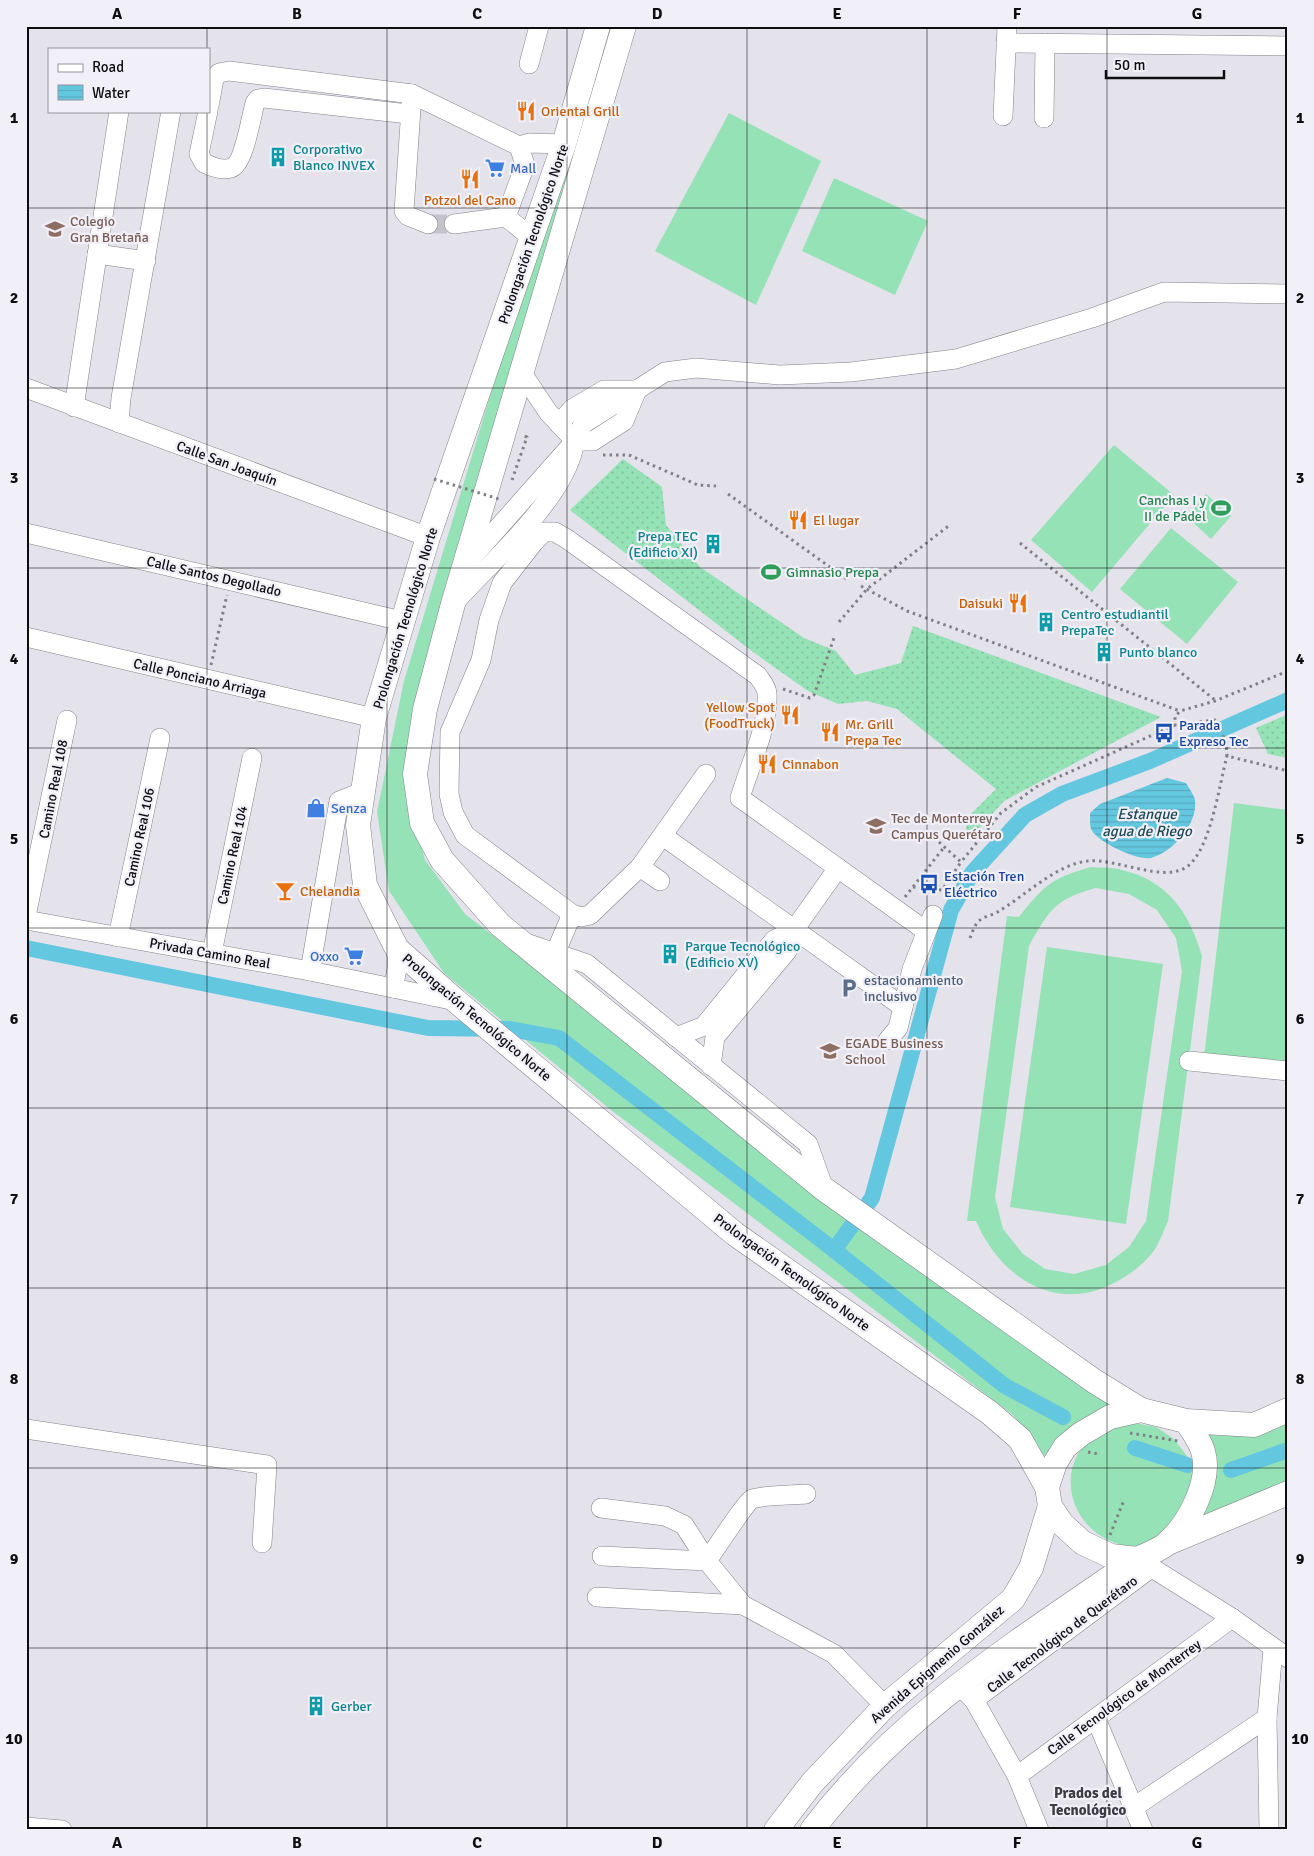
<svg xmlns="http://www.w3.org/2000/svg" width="1314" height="1856" viewBox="0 0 1314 1856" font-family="Signika,sans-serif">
<defs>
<pattern id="grass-dots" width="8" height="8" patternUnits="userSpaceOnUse" patternTransform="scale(1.25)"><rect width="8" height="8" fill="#95e2b6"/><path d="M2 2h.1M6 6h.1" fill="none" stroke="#7fc19b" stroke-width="1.8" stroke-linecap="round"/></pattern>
<pattern id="water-rules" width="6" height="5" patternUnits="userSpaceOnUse" patternTransform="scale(1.25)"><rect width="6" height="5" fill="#64c7e0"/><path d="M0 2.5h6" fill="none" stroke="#56aabf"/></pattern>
</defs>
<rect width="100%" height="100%" fill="#e4e2eb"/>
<g fill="url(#grass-dots)">
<polygon points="623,459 662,487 666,525 700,567 804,638 836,651 855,675 901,663 913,626 1161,717 1004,801 973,835 966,831 967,818 996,789 897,709 867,701 838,704 808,691 753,652 570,510"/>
<polygon points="1288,714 1288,758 1268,754 1256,728"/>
</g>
<g fill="#95e2b6" fill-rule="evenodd">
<polygon points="599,35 614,39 407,787 425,860 465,914 1042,1357 1125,1409 1049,1462 1013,1415 611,1110 444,973 389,891 377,812 404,681"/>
<polygon points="729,113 821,161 756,305 655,251"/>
<polygon points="834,178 928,221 895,295 802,251"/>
<polygon points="1114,445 1174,495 1092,592 1031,540"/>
<polygon points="1206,494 1231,516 1211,539 1187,517"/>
<polygon points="1171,528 1238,582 1187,644 1120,589"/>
<polygon points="1234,803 1288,810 1288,1067 1204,1057"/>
<path d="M1091 867C1101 868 1113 867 1122 870 1169 881 1189 913 1202 956L1168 1221C1164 1230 1160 1241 1155 1249 1145 1264 1129 1275 1114 1283 1055 1314 1000 1277 976 1221H967L1007 916 1019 917C1044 885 1052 878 1091 867ZM1096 888 1129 894 1157 910 1176 938 1182 971 1146 1221 1129 1247 1106 1265 1074 1274 1045 1269 1023 1254 1003 1229 995 1197 1029 946C1049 910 1055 899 1096 888Z"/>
<polygon points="1047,947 1163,964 1126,1224 1010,1207"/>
<polygon points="1288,1417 1288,1484 1189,1527 1199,1428"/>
<path d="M1135 1423 1156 1427 1174 1439 1187 1456 1194 1476 1174 1530C1164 1535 1151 1544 1139 1546 1131 1548 1120 1545 1113 1542 1068 1525 1054 1465 1095 1435 1107 1426 1121 1424 1135 1423Z"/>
</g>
<path fill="url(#water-rules)" d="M1167 778 1186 783C1189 788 1194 795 1195 800 1198 824 1173 852 1151 858 1138 861 1097 842 1091 829 1090 825 1090 818 1090 813L1100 804Z"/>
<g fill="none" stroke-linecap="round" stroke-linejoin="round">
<g stroke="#64c7e0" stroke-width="16">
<polyline points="26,948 428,1028 510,1029 559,1038 834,1250 1005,1386 1063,1417"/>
<polyline points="834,1250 872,1198 951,910 972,873 1025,815 1062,794 1150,761 1288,700"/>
<polyline points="1135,1448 1187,1465"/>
<polyline points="1231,1470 1288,1450"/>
</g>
<polyline stroke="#c4c2ca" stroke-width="19" stroke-dasharray="19 9" stroke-linecap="butt" points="428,224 454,224"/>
<defs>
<g id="minor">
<polyline points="1006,43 1288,46"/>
<polyline points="529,64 539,26"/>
<polyline points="209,106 214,79 219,73 229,71 412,94"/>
<path d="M208 111 199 154 204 163C212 167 222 171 231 168 244 164 251 117 255 103L258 99 264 98 409 114"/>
<polyline points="1003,116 1007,26"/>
<polyline points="1044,118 1045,43"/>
<polyline points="506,217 525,165 519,146"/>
<polyline points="428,224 408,216 404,211 412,94 519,146 529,143 564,144"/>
<polyline points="454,224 506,217 532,238"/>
<polyline points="97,254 146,261"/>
<polyline points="522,373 548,412 575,441 593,441 624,421 637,390"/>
<polyline points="26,388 428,537"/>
<polyline points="74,407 119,111"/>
<polyline points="119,423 121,398 171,111"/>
<polyline points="559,424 572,409 604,390 637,390"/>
<polyline points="26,533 402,621"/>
<polyline points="466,564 575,441 583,424 665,372 696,368 780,375 851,372 956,359 1092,318 1164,292 1288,294"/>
<path d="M455 602C490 563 561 501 573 450"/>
<polyline points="26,637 374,718"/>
<path d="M706 774 640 867 590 915 581 917 572 914 465 835 453 812 449 794 450 732 481 660 489 620 502 583 534 542 544 532H555L567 539 758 676C762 682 766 686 767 693 769 726 749 767 740 798L926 931"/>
<polyline points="663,836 903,1007"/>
<polyline points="640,867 660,881"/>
<polyline points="26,916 67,720"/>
<polyline points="26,920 310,971 456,1001"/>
<polyline points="118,937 160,738"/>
<polyline points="529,944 587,964 808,1144 824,1189"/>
<polyline points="212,953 252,758"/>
<polyline points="554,964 557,949 572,914"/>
<polyline points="310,971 339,801 362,792"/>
<polyline points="393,988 397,969 397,949"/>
<polyline points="676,1037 704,1026 774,940 794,930"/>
<polyline points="888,1040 898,1028 912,969 933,915"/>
<polyline points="1189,1061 1288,1071"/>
<polyline points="711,1066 715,1037 787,951 794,930 838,868"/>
<polyline points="26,1429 267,1465 262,1543"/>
<polyline points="601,1508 665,1516 684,1525 707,1561 743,1605 834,1654 885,1706"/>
<path d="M602 1556 707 1561C714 1551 746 1502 752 1499 762 1495 795 1495 806 1494"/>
<polyline points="1141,1561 1232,1618 1288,1658"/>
<polyline points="597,1597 743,1605"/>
<polyline points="966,1692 974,1700 1017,1776 1039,1830"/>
<polyline points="974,1700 1151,1568"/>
<polyline points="1096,1719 1143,1830"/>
<polyline points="1017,1776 1232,1618"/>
<polyline points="1134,1807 1267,1718"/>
<polyline points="26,1827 62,1830"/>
<polyline points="1269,1830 1267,1718 1273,1649"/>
</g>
<g id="major">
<polyline points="598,26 564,144 428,537 374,718 358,825 365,885 397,949 456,1001 735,1234 990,1413 1020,1439 1047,1487"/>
<polyline points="624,26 453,604 425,709 415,774 422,823 442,860 500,925 824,1189 1094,1381 1141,1410"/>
<polyline points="1168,1543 1288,1493"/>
<polyline points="1137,1559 1111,1556 1083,1543 1062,1524 1050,1506 1047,1487 1055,1463 1065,1447 1081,1434 1110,1417 1141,1410 1186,1421 1254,1425 1288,1410"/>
<polyline points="776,1830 812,1783 885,1706 1013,1599 1031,1568 1050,1506"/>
<path d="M812 1830C899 1715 1020 1640 1137 1559 1146 1555 1157 1551 1165 1545 1188 1526 1212 1482 1203 1451 1200 1441 1192 1430 1186 1421"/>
</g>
</defs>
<use href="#minor" stroke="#838189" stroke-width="20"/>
<use href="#major" stroke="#838189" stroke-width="25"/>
<g stroke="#818086" stroke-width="3" stroke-dasharray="2.5 4" stroke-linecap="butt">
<polyline points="603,455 629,455 698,485 716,486"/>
<polyline points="512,480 527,437 521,435"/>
<polyline points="728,494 848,580"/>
<polyline points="1020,543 1215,700"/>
<polyline points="861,586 907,611 1180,711"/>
<polyline points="839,622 867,589 951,524"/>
<polyline points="211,665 227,595"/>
<polyline points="1288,671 1215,701 1180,711 1175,717 1175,725 1215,720 1226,742 1227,756 1288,771"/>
<polyline points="783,689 810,698 814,695 834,638"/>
<polyline points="939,842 961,862 1001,813 1036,787 1175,725"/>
<polyline points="913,887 942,890 961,862"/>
<polyline points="905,897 945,846"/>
<path d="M970 938C972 933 975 924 979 921 984 916 994 915 999 911 1026 895 1057 864 1088 861 1117 858 1165 884 1188 866 1211 847 1219 786 1227 756"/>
<polyline points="1130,1433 1178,1441"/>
<polyline points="1088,1452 1099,1454"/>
<polyline points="1110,1535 1124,1500"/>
</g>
<use href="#minor" stroke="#fff" stroke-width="19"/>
<use href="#major" stroke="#fff" stroke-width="24"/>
<polyline stroke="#818086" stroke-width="3" stroke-dasharray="2.5 4" stroke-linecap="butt" points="434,479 499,499"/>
</g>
<path fill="none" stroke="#0e0d10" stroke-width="1" stroke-opacity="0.55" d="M207 26V49M387 26V1830M567 26V1830M747 26V1830M927 26V1830M1107 26V1830M207 111V1830M26 208H1288M26 388H1288M26 568H1288M26 748H1288M26 928H1288M26 1108H1288M26 1288H1288M26 1468H1288M26 1648H1288"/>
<defs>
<symbol id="restaurant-bare" viewBox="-9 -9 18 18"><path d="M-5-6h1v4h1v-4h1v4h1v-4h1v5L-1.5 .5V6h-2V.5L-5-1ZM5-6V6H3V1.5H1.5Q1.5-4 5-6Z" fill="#e8710a" stroke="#f1eff8" stroke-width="2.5" paint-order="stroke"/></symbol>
<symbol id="building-bare" viewBox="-9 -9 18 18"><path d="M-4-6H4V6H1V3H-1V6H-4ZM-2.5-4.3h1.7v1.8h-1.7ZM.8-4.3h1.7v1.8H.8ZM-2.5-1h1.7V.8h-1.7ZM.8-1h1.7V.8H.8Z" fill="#0f9aa8" stroke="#f1eff8" stroke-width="2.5" paint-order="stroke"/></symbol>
<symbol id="supermarket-bare" viewBox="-9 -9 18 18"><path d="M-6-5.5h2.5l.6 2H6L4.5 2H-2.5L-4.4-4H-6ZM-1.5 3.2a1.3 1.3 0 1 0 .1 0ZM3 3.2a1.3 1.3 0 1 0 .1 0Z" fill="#3f7fe0" stroke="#f1eff8" stroke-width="2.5" paint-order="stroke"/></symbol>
<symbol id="school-bare" viewBox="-9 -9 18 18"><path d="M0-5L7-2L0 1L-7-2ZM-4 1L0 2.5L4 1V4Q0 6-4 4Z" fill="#8d6e63" stroke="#f1eff8" stroke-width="2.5" paint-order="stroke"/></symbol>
<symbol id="stadium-bare" viewBox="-9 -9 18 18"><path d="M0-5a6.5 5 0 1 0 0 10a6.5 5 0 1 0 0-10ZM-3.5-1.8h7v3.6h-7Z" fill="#2e9e5b" stroke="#f1eff8" stroke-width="2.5" paint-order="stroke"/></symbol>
<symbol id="bus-bare" viewBox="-9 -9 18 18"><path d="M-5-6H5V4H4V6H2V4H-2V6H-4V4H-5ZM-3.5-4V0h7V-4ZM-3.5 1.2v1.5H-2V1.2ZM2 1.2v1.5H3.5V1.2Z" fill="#1a4fb4" stroke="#f1eff8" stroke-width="2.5" paint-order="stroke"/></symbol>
<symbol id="shop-bare" viewBox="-9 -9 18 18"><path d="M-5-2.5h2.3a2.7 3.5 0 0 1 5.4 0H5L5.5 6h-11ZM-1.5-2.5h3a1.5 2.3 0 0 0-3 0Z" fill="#3f7fe0" stroke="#f1eff8" stroke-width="2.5" paint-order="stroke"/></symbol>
<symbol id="university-bare" viewBox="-9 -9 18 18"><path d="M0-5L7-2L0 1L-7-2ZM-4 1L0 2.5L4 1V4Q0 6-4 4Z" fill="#8d6e63" stroke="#f1eff8" stroke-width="2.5" paint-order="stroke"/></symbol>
<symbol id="bar-bare" viewBox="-9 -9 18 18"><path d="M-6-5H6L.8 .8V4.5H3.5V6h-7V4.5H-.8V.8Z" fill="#e8710a" stroke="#f1eff8" stroke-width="2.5" paint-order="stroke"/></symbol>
<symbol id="parking-bare" viewBox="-9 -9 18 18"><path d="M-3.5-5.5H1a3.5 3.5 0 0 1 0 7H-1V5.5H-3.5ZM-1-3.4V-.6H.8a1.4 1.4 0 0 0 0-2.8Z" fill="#5c6f8a" stroke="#f1eff8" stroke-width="2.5" paint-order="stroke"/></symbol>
</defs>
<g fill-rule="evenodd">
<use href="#restaurant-bare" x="512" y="97" width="28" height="28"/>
<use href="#building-bare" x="264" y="143" width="28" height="28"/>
<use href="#supermarket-bare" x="481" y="154" width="28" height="28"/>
<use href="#restaurant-bare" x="456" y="165" width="28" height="28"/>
<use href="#school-bare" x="41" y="215" width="28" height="28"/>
<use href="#stadium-bare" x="1207" y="494" width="28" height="28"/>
<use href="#restaurant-bare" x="784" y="506" width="28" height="28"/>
<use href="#building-bare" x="699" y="530" width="28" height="28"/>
<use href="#stadium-bare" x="757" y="558" width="28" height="28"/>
<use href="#restaurant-bare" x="1004" y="589" width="28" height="28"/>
<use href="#building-bare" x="1032" y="608" width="28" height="28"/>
<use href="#building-bare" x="1090" y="638" width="28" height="28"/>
<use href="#restaurant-bare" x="776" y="701" width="28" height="28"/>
<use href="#restaurant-bare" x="816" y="718" width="28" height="28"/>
<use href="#bus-bare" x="1150" y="719" width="28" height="28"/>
<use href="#restaurant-bare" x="753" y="750" width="28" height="28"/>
<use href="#shop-bare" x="302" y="794" width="28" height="28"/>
<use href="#university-bare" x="862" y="812" width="28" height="28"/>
<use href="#bus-bare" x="915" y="870" width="28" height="28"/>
<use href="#bar-bare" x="271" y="877" width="28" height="28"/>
<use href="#building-bare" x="656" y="940" width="28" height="28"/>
<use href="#supermarket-bare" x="340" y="942" width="28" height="28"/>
<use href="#parking-bare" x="835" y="974" width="28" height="28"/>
<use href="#university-bare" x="816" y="1037" width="28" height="28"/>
<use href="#building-bare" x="302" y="1692" width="28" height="28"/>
</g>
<g text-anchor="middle" stroke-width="4.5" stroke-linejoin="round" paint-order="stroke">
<g font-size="14" fill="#c56008" stroke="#f1eff8" text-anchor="start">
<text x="541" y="116">Oriental Grill</text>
<text x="470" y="205" text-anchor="middle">Potzol del Cano</text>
<text x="813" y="525">El lugar</text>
<text x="1003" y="608" text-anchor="end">Daisuki</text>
<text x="775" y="712" text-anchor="end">Yellow Spot<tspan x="775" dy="16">(FoodTruck)</tspan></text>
<text x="845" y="729">Mr. Grill<tspan x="845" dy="16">Prepa Tec</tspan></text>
<text x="782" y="769">Cinnabon</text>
<text x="300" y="896">Chelandia</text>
</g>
<g font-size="14" fill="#0d838f" stroke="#f1eff8" text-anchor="start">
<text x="293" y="154">Corporativo<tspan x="293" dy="16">Blanco INVEX</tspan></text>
<text x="698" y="541" text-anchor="end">Prepa TEC<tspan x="698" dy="16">(Edificio XI)</tspan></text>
<text x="1061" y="619">Centro estudiantil<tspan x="1061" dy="16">PrepaTec</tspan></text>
<text x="1119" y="657">Punto blanco</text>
<text x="685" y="951">Parque Tecnológico<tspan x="685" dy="16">(Edificio XV)</tspan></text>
<text x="331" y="1711">Gerber</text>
</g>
<g font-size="14" fill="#366cbe" stroke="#f1eff8" text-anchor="start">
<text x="510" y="173">Mall</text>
<text x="331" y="813">Senza</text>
<text x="339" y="961" text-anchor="end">Oxxo</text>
</g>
<g font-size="14" fill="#785e54" stroke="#f1eff8" text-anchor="start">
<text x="70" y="226">Colegio<tspan x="70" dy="16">Gran Bretaña</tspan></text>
<text x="891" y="823">Tec de Monterrey<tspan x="891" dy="16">Campus Querétaro</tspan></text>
<text x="845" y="1048">EGADE Business<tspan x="845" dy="16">School</tspan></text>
</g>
<g font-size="14" fill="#0e0d10" stroke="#f1eff8">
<text transform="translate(533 234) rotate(-71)" y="5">Prolongación Tecnológico Norte</text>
<text transform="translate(227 463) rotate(20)" y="5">Calle San Joaquín</text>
<text transform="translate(214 576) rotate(13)" y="5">Calle Santos Degollado</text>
<text transform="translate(405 618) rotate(-73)" y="5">Prolongación Tecnológico Norte</text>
<text transform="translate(200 678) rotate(13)" y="5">Calle Ponciano Arriaga</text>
<text transform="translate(53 789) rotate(-79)" y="5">Camino Real 108</text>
<text transform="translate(139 837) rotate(-78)" y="5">Camino Real 106</text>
<text transform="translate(232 855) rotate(-78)" y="5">Camino Real 104</text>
<text transform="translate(210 953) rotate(10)" y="5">Privada Camino Real</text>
<text transform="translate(477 1017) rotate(40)" y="5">Prolongación Tecnológico Norte</text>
<text transform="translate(792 1272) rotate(36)" y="5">Prolongación Tecnológico Norte</text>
<text transform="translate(1062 1634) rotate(-37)" y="5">Calle Tecnológico de Querétaro</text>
<text transform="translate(937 1664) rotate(-41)" y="5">Avenida Epigmenio González</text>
<text transform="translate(1124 1697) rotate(-36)" y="5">Calle Tecnológico de Monterrey</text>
</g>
<g font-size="14" fill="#27864d" stroke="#f1eff8" text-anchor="end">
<text x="1206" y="505">Canchas I y<tspan x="1206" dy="16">II de Pádel</tspan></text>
<text x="786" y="577" text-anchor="start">Gimnasio Prepa</text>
</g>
<g font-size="14" fill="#164399" stroke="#f1eff8" text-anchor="start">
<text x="1179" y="730">Parada<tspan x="1179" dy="16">Expreso Tec</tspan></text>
<text x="944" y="881">Estación Tren<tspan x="944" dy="16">Eléctrico</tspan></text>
</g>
<g font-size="14" fill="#4e5e75" stroke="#f1eff8" text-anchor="start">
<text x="864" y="985">estacionamiento<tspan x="864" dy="16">inclusivo</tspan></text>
</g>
<g font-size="15" font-style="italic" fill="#204c57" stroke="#f1eff8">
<text x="1147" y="819">Estanque<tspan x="1147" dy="17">agua de Riego</tspan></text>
</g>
<g font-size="15" font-weight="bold" fill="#3d3c42" stroke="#f1eff8">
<text x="1088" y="1798">Prados del<tspan x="1088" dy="17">Tecnológico</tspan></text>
</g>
</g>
<rect width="1314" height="1856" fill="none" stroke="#f1eff8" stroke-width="55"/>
<rect x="48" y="48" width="162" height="65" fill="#f1eff8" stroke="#96959b"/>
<rect x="58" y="64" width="25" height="8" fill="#ffffff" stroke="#96959b"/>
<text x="92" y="72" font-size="15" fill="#0e0d10">Road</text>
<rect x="58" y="85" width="25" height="15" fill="url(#water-rules)" stroke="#96959b"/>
<text x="92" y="98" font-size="15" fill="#0e0d10">Water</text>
<path d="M1106 70v8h118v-8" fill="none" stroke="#0e0d10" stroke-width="2.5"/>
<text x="1114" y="70" font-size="15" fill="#0e0d10" stroke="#f1eff8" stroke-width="4" paint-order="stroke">50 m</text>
<rect x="28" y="28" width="1258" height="1800" fill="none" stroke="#0e0d10" stroke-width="2"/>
<g font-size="16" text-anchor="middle" font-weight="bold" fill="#0e0d10">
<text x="117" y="19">A</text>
<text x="297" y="19">B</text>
<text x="477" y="19">C</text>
<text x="657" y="19">D</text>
<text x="837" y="19">E</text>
<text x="1017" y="19">F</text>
<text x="1197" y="19">G</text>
<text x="14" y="123">1</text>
<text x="1300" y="123">1</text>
<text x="14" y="303">2</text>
<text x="1300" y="303">2</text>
<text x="14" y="483">3</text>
<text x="1300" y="483">3</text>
<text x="14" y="664">4</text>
<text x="1300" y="664">4</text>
<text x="14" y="844">5</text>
<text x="1300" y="844">5</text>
<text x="14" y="1024">6</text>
<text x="1300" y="1024">6</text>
<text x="14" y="1204">7</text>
<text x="1300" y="1204">7</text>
<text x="14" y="1384">8</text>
<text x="1300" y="1384">8</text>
<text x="14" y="1564">9</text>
<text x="1300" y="1564">9</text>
<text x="14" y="1744">10</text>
<text x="1300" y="1744">10</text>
<text x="117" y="1848">A</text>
<text x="297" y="1848">B</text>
<text x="477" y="1848">C</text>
<text x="657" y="1848">D</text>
<text x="837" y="1848">E</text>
<text x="1017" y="1848">F</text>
<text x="1197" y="1848">G</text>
</g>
</svg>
